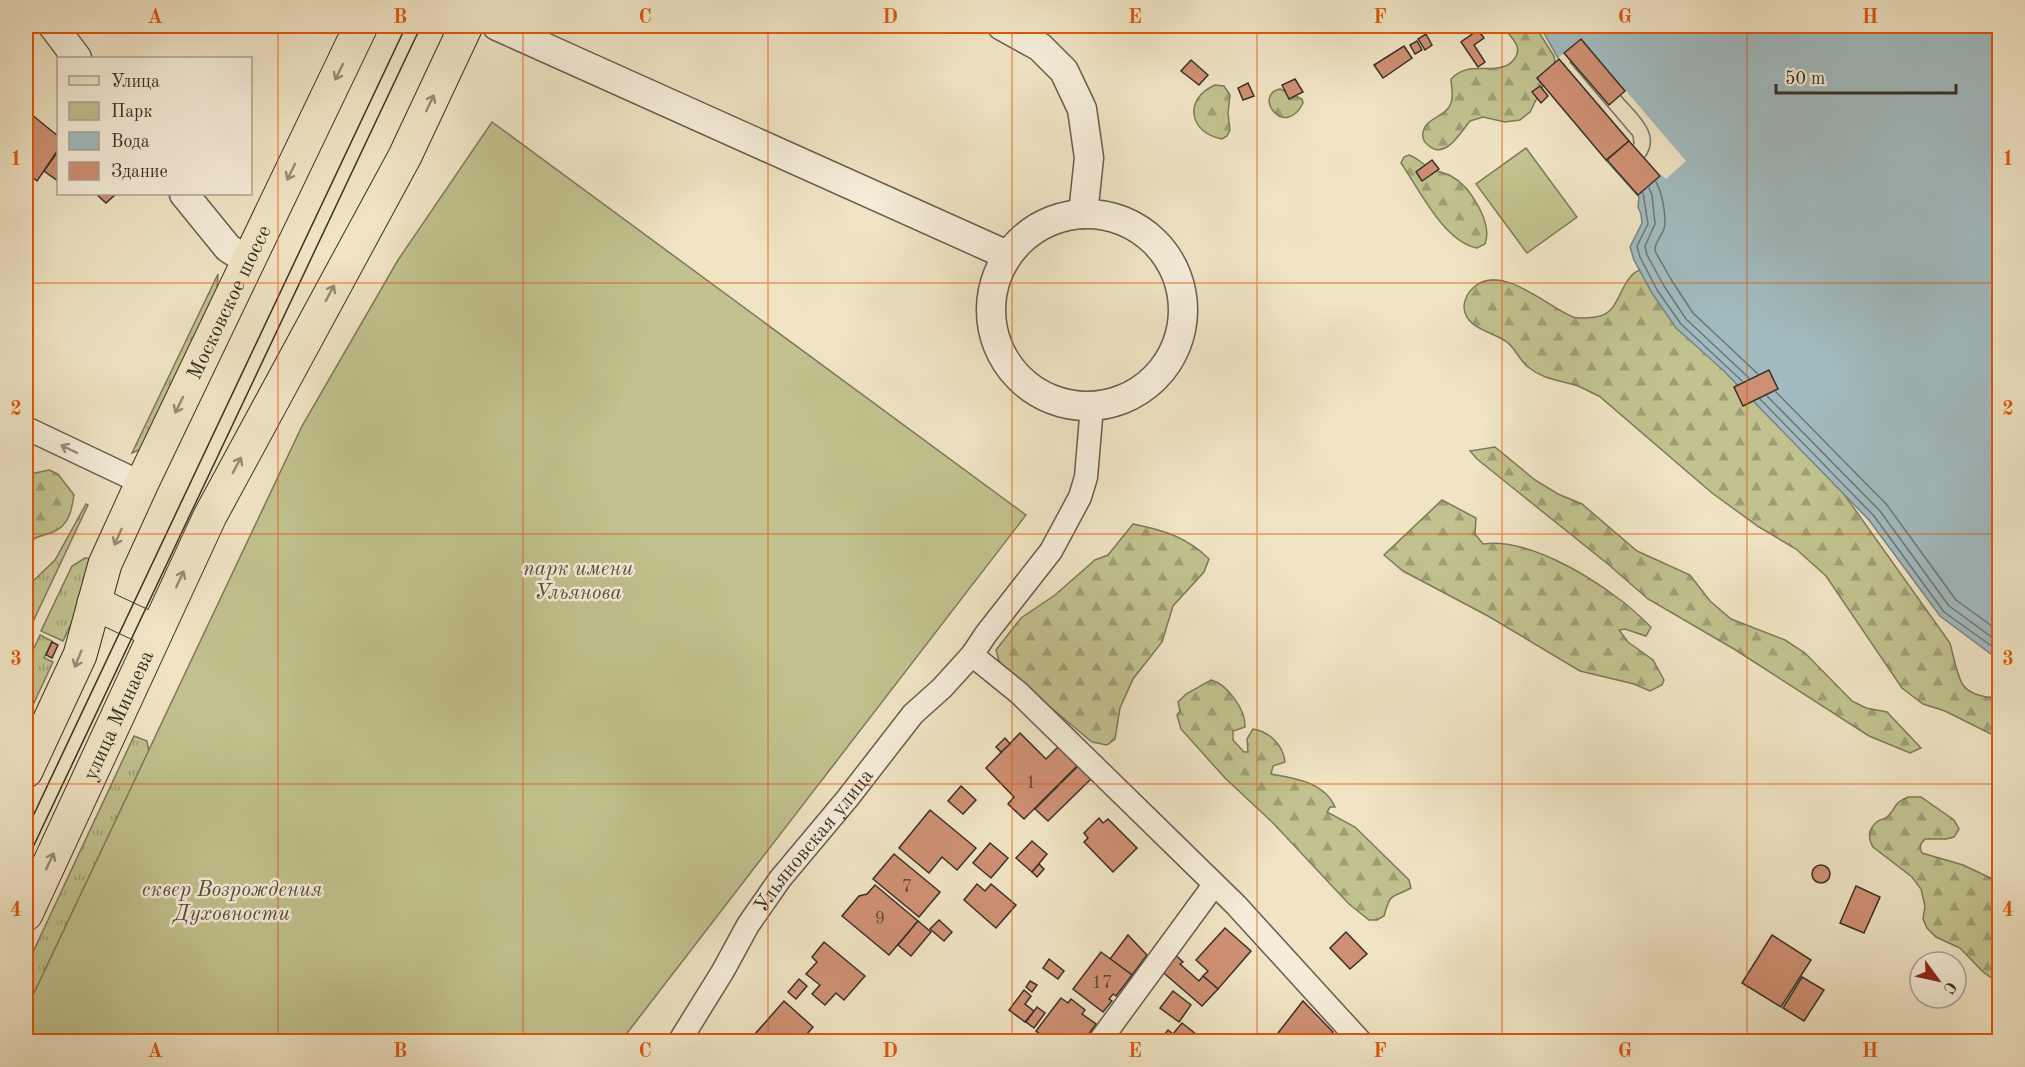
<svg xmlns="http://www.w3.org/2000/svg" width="2025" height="1067" viewBox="0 0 2025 1067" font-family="'Old Standard TT',serif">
<defs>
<pattern id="grass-tufts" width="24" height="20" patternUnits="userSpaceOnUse" patternTransform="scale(1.5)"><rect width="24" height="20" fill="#c1c28f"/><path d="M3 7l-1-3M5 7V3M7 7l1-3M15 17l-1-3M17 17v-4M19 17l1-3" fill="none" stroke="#9e9e75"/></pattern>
<pattern id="forest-firs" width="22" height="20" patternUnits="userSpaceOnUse" patternTransform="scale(1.5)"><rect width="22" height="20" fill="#c1c28f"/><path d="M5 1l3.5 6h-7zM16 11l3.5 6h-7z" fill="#9e9e75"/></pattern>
</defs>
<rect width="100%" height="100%" fill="#f0e4c4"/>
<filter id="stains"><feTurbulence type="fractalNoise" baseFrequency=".00333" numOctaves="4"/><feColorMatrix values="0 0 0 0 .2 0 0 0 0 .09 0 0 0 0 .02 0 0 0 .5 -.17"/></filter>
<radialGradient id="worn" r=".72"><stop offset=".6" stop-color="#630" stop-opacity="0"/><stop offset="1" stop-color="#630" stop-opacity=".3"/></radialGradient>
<g fill="url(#grass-tufts)" stroke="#7e795b" stroke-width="1.5">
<polygon points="218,274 217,291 141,449 132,453"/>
<polygon points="86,504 88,505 31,626 26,625 26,588 55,560"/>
<polygon points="85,558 92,559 95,573 63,641 41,631 72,566"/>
<polygon points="40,635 52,641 44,658 53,662 26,720 26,665"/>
<polygon points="134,736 147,741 165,842 26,1042 26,967"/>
</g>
<g fill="url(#forest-firs)" stroke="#7e795b" stroke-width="1.5">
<path d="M1503 26H1535L1554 56 1555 62 1530 112 1520 120 1505 122 1483 117 1470 121C1460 133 1445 161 1428 145 1424 142 1422 138 1423 133 1425 117 1447 117 1451 103 1454 96 1451 86 1451 79 1468 62 1484 72 1502 67 1511 65 1520 56 1517 46 1514 39 1507 32 1503 26Z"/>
<path d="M1215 85 1224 86 1230 95 1228 113 1230 130 1227 136 1222 139C1189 133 1183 99 1215 85Z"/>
<path d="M1280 89 1302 99 1303 103C1285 140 1252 95 1280 89Z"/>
<path d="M1409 155C1418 158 1421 163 1429 168 1435 172 1444 172 1451 176 1470 186 1493 223 1485 244L1477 248C1444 242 1419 189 1401 163L1404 157Z"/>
<path d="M1640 270 1767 386 1950 643C1953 654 1957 676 1963 685 1970 695 1989 699 1999 697V738L1945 711 1923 704 1902 688 1826 576 1796 549 1759 527 1712 493 1599 396C1592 393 1585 389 1578 386 1560 380 1544 380 1528 367 1518 359 1515 346 1504 340 1490 331 1465 328 1464 307 1464 300 1468 292 1474 287 1502 263 1546 306 1573 317 1579 319 1593 318 1600 316 1621 311 1620 277 1640 270Z"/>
<polygon points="1495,447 1535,480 1558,494 1582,504 1637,551 1690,575 1710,601 1731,619 1785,640 1805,653 1852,701 1866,708 1887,712 1921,748 1910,753 1869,736 1734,649 1648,599 1609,565 1477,459 1470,451"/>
<path d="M49 470 58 474 74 495C72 509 69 526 53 532 41 537 32 535 26 549V473H35Z"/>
<path d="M1442 500 1476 518 1475 534 1483 544C1526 538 1585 573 1619 599 1631 607 1641 618 1651 627L1646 636 1625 629 1619 630 1628 642 1653 660 1664 680 1662 685 1650 691 1634 684 1580 671 1488 616 1403 571 1384 555Z"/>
<path d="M1133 524C1163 530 1187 537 1209 559L1204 572 1173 606 1162 642 1133 679 1120 708 1115 739 1107 745 1092 742 1000 665 996 650 1021 618 1055 595 1095 560 1108 555Z"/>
<path d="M1211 680C1227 684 1246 710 1245 727L1233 731V740L1244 752H1248L1247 739 1253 729C1270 732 1283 745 1285 762L1273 766 1271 774C1295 778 1324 782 1335 807H1330L1327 812 1355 827 1409 880 1411 888C1391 899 1391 891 1384 916L1377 920H1369L1349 904 1273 823 1225 778 1181 729 1177 715 1180 711 1178 702 1186 694Z"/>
<path d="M1908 797H1921L1954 820 1959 829 1954 837 1946 839H1925C1920 844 1919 847 1922 853L1963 865 1999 882V983L1983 972 1960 948 1936 937 1927 928 1923 919 1925 906 1921 889 1912 877 1873 847C1867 837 1869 828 1878 821 1881 819 1885 819 1887 817 1897 808 1892 804 1908 797Z"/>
</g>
<g fill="#c1c28f" stroke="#7e795b" stroke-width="1.5">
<polygon points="492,122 1026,515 621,1041 26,1041 26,1010 302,426 398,260"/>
<polygon points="1526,148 1577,217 1527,253 1476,184"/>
</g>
<polygon fill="#a1bbc0" stroke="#788383" stroke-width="1.5" points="1540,26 1999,26 1999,660 1940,616 1869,520 1723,370 1676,328 1652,293 1634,260 1630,247 1642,223 1641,214 1638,207 1639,197 1606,160 1629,140 1558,58"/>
<polygon fill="#f0e4c4" points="1581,38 1686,161 1666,179 1662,175 1638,195 1606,160 1629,140 1558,58"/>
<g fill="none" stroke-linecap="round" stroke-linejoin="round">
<g stroke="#6e7674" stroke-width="1.5">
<polyline points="1570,62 1633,136 1634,144"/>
<path d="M1621 96C1635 113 1662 133 1645 157"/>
<path d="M1656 182C1662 192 1667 217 1664 229 1661 237 1654 243 1655 251L1672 281 1693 313 1758 374"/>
<polyline points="1649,188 1652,195 1655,224 1645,246 1647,255 1664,286 1686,319 1749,378"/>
<polyline points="1643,193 1648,224 1637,246 1640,257 1657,290 1681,324 1742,381"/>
<polyline points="1776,392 1887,505 1956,600 2000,632"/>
<polyline points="1767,396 1880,511 1949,606 2000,643"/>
<polyline points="1760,399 1874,516 1944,612 2000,652"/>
</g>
</g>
<g fill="#ce9074" stroke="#3b3027" stroke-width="1.5">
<polygon points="1478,30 1484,38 1474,45 1485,62 1478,67 1461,42"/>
<polygon points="1426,34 1432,45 1425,50 1418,39"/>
<polygon points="1581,39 1625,91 1609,105 1564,53"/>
<polygon points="1417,41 1422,50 1415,54 1410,45"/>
<polygon points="1404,46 1412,58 1383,78 1374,65"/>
<polygon points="1559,59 1629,141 1606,160 1537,78"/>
<polygon points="1191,60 1208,75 1199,85 1181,71"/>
<polygon points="1295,79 1303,92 1289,99 1282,85"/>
<polygon points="1248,83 1254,96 1243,100 1238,88"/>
<polygon points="1540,86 1548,96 1541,103 1532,92"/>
<polygon points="26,110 58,136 58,150 37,181 26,172"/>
<polygon points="1629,141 1660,176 1638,195 1607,160"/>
<polygon points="58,151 58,181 44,171"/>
<polygon points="1432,160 1439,169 1422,181 1416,172"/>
<polygon points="96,194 116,194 106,203"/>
<polygon points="1769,370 1778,389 1743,406 1734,387"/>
<polygon points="52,642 58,645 52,658 46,655"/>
<polygon points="1020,733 1046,759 1061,744 1080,763 1024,819 1008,804 1014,797 986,768"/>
<polygon points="1005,738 1010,744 1001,752 996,747"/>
<polygon points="1081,763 1094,776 1048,821 1035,809"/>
<polygon points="961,786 976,800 963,814 948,801"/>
<polygon points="930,810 976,848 957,870 942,857 929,873 899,848"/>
<polygon points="1099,818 1103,823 1108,819 1137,848 1113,872 1084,842 1088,838 1084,833"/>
<polygon points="1032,841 1047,854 1032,872 1016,858"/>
<polygon points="990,843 1008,858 991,878 973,863"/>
<polygon points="894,854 940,892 919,917 873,879"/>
<polygon points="1039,864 1044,869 1037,877 1032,872"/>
<circle cx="1821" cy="874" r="9"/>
<polygon points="977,884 985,891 991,884 1016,905 996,928 964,900"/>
<polygon points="875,885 918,921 889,955 842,916 859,896 867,894"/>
<polygon points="1856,886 1880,897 1864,933 1840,923"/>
<polygon points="939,920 952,932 944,941 930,929"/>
<polygon points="918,921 931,932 911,956 898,945"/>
<polygon points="1225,928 1251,951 1218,989 1203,976 1208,971 1196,960"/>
<polygon points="1346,932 1367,954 1350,969 1330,948"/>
<polygon points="1128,935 1147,955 1132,975 1110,959"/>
<polygon points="1772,935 1811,960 1781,1007 1742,983"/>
<polygon points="824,942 865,976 844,1000 836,993 825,1005 812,994 820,985 806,974 817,962 812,957"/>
<polygon points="1101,952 1132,975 1116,996 1113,994 1109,999 1112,1001 1103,1012 1073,989"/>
<polygon points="1172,952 1183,962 1180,964 1199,981 1203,976 1218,989 1202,1006 1158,968"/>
<polygon points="1049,959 1064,971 1058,979 1043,968"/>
<polygon points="1802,977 1824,990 1804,1021 1783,1008"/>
<polygon points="799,979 807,986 796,999 788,992"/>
<polygon points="1030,981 1037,985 1032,992 1026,987"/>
<polygon points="1024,990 1031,996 1025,1004 1034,1011 1025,1022 1009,1010"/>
<polygon points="1173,991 1191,1005 1179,1022 1160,1008"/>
<polygon points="1061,998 1068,1003 1071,999 1085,1010 1082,1014 1096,1024 1083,1042 1051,1042 1036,1031"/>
<polygon points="784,1001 813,1027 800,1042 763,1042 755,1034"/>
<polygon points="1303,1001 1333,1032 1326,1042 1271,1042"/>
<polygon points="1037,1007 1045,1013 1034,1028 1026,1022"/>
<polygon points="1182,1023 1206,1042 1159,1041 1168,1030 1173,1034"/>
</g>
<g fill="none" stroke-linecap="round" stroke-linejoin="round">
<defs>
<g id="minor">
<polyline points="26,428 142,483"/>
<polyline points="972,655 1019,693 1236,905 1361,1042"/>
<path id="s1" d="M679 1042 723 971 748 925 780 879 847 799 913 714 942 688 972 655 986 634 1051 551 1080 497 1086 477 1092 406"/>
<polyline points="1099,1042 1214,885"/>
</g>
<g id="tertiary">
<polyline points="53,26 77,58"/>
<polyline points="497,26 1007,255"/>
<polyline points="1002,26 1040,47 1064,71 1082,109 1089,158 1083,214"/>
<polyline points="184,194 228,248 248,261"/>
<circle cx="1087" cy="310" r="96"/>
</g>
<g id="primary">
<polyline points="94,603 156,632"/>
<path id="s2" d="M26 771 80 655 105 564 142 483 361 26"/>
<path id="s3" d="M26 914 210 516 405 156 466 26"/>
</g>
</defs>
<use href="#minor" stroke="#685d4e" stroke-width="25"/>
<use href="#tertiary" stroke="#685d4e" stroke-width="31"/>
<use href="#primary" stroke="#3b3027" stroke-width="35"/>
<use href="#minor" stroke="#f5edd9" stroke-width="22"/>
<use href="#tertiary" stroke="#f5edd9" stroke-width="28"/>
<use href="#primary" stroke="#f0e4c4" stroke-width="33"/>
<g stroke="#3b3027" stroke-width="1.5">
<polyline points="26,831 406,26"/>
<polyline points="26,862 421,26"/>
</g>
</g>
<defs><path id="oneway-shaft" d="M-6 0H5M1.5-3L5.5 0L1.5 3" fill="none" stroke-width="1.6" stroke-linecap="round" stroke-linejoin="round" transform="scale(1.5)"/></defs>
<g stroke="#968a76">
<use href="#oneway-shaft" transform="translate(339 72) rotate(116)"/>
<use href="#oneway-shaft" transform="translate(430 103) rotate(-65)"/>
<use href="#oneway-shaft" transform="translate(291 172) rotate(116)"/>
<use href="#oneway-shaft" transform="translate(330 293) rotate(-62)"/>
<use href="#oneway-shaft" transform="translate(179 405) rotate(116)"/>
<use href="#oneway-shaft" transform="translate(237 465) rotate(-62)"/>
<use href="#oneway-shaft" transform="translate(118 537) rotate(114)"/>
<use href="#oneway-shaft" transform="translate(180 579) rotate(-65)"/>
<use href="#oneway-shaft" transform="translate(78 659) rotate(112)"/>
<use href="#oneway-shaft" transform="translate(50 861) rotate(-65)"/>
</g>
<use stroke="#988e80" href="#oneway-shaft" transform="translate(69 449) rotate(-154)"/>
<path fill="none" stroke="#df570d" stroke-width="1.5" stroke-opacity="0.55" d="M278 26V1042M523 26V1042M768 26V1042M1012 26V1042M1257 26V1042M1502 26V1042M1747 26V1042M26 283H2000M26 534H2000M26 784H2000"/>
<g text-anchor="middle" stroke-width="5" stroke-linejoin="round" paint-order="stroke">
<g font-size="18" fill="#60483a">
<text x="1031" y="788">1</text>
<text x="907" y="892">7</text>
<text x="880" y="924">9</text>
<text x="1102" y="988">17</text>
</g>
<g font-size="21" fill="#3b3027" stroke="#f5edd9">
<text dy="7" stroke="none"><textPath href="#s2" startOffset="512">Московское шоссе</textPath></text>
<text dy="7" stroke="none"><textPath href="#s3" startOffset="219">улица Минаева</textPath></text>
<text dy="7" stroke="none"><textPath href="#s1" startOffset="243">Ульяновская улица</textPath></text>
</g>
<g font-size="21" font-style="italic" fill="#564d3c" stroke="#f5edd9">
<text x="578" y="575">парк имени<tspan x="578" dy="24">Ульянова</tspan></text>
<text x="232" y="896">сквер Возрождения<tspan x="232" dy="24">Духовности</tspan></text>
</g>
</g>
<rect width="2025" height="1067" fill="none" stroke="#f0e4c4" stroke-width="66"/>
<rect x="57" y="57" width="195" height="138" fill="#f5edd9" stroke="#aba192" stroke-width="1.5"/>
<rect x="69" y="76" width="30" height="9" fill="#f0e4c4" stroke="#aba192" stroke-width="1.5"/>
<text x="111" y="87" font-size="18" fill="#3b3027">Улица</text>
<rect x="69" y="102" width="30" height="18" fill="#c1c28f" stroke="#aba192" stroke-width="1.5"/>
<text x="111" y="117" font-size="18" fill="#3b3027">Парк</text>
<rect x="69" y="132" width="30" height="18" fill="#a1bbc0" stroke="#aba192" stroke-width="1.5"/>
<text x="111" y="147" font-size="18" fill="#3b3027">Вода</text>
<rect x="69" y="162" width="30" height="18" fill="#ce9074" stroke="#aba192" stroke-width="1.5"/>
<text x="111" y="177" font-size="18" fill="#3b3027">Здание</text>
<g transform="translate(1938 980) rotate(123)"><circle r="28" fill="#f5edd9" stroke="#aba192" stroke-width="1.5"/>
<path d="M0-4.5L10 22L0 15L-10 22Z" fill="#8f2418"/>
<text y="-9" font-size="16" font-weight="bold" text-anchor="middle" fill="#3b3027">С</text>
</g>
<path d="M1776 84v9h180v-9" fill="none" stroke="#3b3027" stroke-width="3"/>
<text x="1785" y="84" font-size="18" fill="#3b3027" stroke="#f5edd9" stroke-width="4.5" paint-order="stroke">50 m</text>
<rect x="33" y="33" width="1959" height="1001" fill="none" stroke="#df570d" stroke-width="2"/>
<g font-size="20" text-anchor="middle" font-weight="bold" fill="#df570d">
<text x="155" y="23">A</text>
<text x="400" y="23">B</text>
<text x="645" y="23">C</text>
<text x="890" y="23">D</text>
<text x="1135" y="23">E</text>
<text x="1380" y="23">F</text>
<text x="1625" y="23">G</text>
<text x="1870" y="23">H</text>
<text x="16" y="165">1</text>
<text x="2008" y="165">1</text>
<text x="16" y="415">2</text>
<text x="2008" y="415">2</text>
<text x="16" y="665">3</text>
<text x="2008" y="665">3</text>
<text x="16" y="916">4</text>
<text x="2008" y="916">4</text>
<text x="155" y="1057">A</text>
<text x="400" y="1057">B</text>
<text x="645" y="1057">C</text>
<text x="890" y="1057">D</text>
<text x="1135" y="1057">E</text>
<text x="1380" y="1057">F</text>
<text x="1625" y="1057">G</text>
<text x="1870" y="1057">H</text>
</g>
<rect width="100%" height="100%" filter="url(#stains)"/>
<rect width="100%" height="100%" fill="url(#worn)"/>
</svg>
